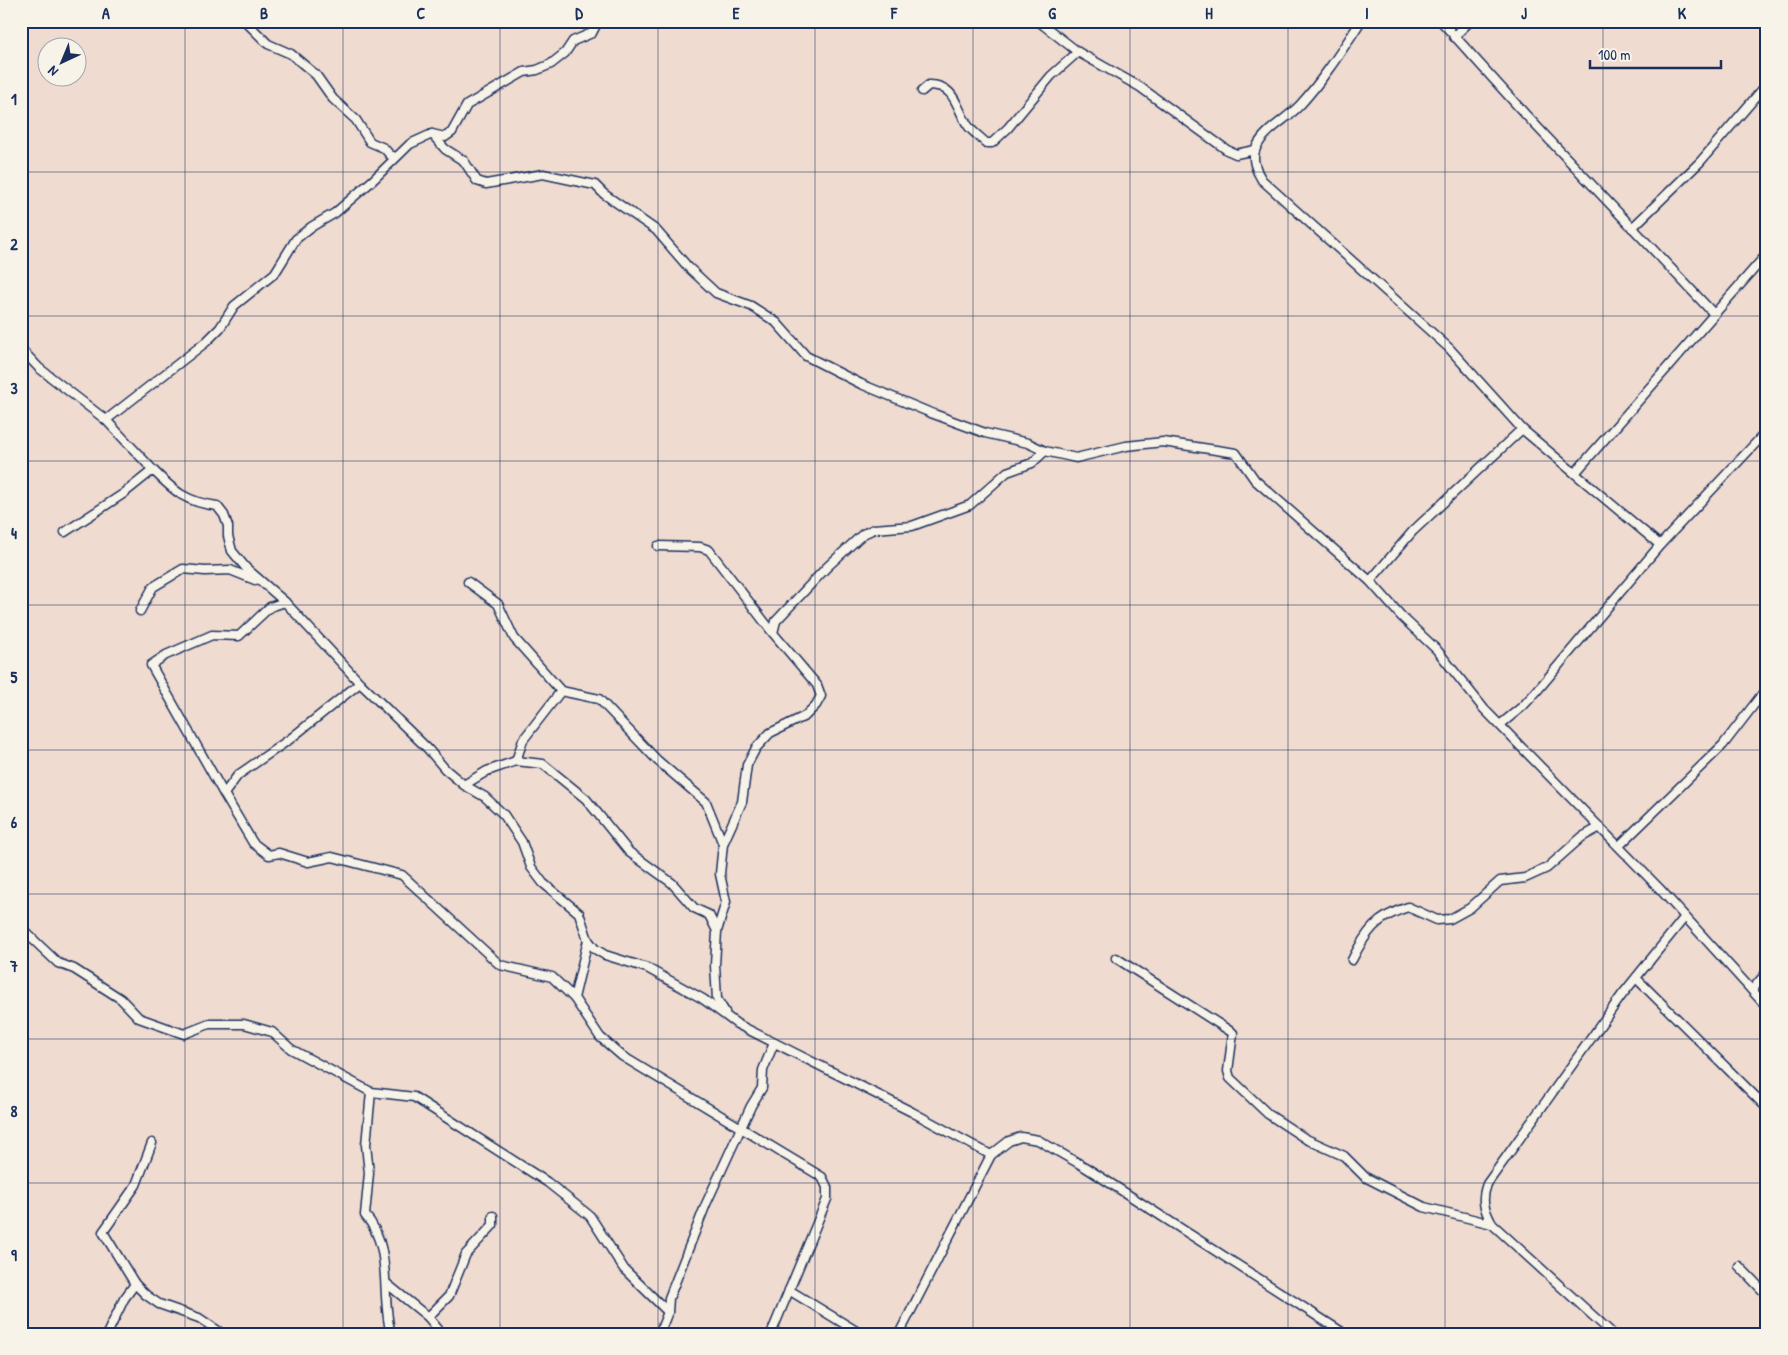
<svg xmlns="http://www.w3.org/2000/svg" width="1788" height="1355" viewBox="0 0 1788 1355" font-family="'Patrick Hand',sans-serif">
<rect width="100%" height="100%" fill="#efdbd0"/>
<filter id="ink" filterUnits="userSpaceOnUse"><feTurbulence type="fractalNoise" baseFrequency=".02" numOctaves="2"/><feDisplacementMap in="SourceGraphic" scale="10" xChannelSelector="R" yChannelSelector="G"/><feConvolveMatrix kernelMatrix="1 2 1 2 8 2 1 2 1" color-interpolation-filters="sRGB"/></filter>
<g filter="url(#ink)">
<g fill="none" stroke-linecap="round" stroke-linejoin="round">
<defs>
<g id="minor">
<polyline points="245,21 268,44 291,54 316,75 333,99 356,120 370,142 384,148 390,155 396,157"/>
<polyline points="1038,21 1078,52 1140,87 1227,150 1236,154 1255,150"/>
<path d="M1361 21C1342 50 1323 80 1300 105 1286 120 1265 129 1256 148 1251 158 1256 171 1262 180L1449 348 1522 429 1413 531 1370 581"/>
<polyline points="1441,21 1525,114 1714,314"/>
<polyline points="1454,37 1470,21"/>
<path d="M922 91 929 85C957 85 956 110 969 127 974 133 981 138 986 143H992L1008 128 1051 76 1078 52"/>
<polyline points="432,134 445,149 464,161 477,181 486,184 543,174 595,185 604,194 656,230 688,267 716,293 751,306 776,322 806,356 861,384 931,413 985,433 1028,443 1045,451 1076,458 1126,446 1163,442 1236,453 1255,480 1370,581 1402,617 1437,650 1484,709 1659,888 1767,1007"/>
<polyline points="1632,228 1700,162 1767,84"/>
<polyline points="21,349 39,368 106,420 153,470"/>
<polyline points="106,420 206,342 220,328 234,306 275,273 296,239 311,227 335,213 372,181 410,144 432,134 445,137 452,132 467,105 524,72 537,70 551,64 565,53 573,41 592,33 598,21"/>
<polyline points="1522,429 1660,545"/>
<polyline points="1575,473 1767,254"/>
<path d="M65 532 123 494 153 470C175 492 186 502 217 506L224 515 228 526V536L232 551 246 568 285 602 360 683 428 749 445 769 464 785 485 797 504 815 522 842 531 867 543 883 579 913 588 940 595 949 605 955 647 968 703 999 737 1024 912 1112 991 1155 1009 1141 1021 1137 1038 1140 1085 1167 1345 1334"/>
<polyline points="658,546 700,547 709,550 773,633"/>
<polyline points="468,582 498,604 514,638 561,691 599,699 657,760 706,802 723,844"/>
<polyline points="140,611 153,587 183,569 205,571 230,570 255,580"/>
<polyline points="360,683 290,739 238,775 224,794 253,843 269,855 279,853 308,862 332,857 402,875 500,965 552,977 574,998"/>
<polyline points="1501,724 1523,706 1536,692 1660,545 1767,431"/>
<polyline points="516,761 523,740 561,691"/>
<polyline points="464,785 487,771 516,761 543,764 586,799 629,852 672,883 694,908 709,915 717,931"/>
<polyline points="224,794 151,665 166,655 212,635 239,636 270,607 285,602"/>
<polyline points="1619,846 1723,745 1763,693 1767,697"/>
<polyline points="21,928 58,963 74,969 121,999 139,1018 184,1034 209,1024 244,1024 272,1032 291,1049 371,1092 414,1097 547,1182 590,1216 624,1269 668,1312"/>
<polyline points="588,940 574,998 600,1037 622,1056 822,1177 827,1187 827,1199 771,1334"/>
<polyline points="1116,958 1233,1033 1228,1071 1230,1078 1268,1114 1306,1139 1344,1156 1365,1177 1424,1207 1492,1224"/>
<path d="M1352 960C1366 932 1376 917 1408 907L1437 920 1450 919 1470 908 1500 881 1525 878 1547 868 1582 837 1600 827"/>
<polyline points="1636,978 1767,1108"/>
<polyline points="1752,990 1767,972"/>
<polyline points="725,1012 717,999 715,965 717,931 726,902 720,874 723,844 742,802 747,765 756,748 770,733 805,716 816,705 821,696 817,685 773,633 776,621 827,567 863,534 874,529 912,526 970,505 1007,472 1032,463 1045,451"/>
<path d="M371 1092 366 1145 369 1173 365 1215C394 1248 380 1295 391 1334"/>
<polyline points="152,1143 136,1185 103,1232 135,1284 146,1295 159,1304 199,1318 223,1334"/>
<polyline points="1739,1266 1767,1295"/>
<polyline points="386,1283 428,1317 442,1334"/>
<polyline points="789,1290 861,1334"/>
<polyline points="428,1317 449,1296 466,1254 493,1225 493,1216"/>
<polyline points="107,1334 124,1299 135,1284"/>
<polyline points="659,1334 668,1312 669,1298 706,1204 751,1106 762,1088 763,1070 774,1043"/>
<polyline points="899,1334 991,1155"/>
<path d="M1613 1334 1492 1224C1484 1209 1481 1200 1487 1184L1622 995 1684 918"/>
</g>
</defs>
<use href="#minor" stroke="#1b2f5e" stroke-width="11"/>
<use href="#minor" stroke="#f7f3e8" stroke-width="8"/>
</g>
</g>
<path fill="none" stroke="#1b2f5e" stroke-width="1" stroke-opacity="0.55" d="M185 21V1334M343 21V1334M500 21V1334M658 21V1334M815 21V1334M973 21V1334M1130 21V1334M1288 21V1334M1445 21V1334M1603 21V1334M21 172H1767M21 316H1767M21 461H1767M21 605H1767M21 750H1767M21 894H1767M21 1039H1767M21 1183H1767"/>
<rect width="1788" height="1355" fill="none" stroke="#f7f3e8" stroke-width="55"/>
<g transform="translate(62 62) rotate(224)"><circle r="24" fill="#f7f3e8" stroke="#9fa5b1"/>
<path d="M0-4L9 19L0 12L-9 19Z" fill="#1b2f5e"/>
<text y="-8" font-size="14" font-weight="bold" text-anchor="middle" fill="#1b2f5e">N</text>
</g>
<path d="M1590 60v8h131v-8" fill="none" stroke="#1b2f5e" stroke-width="2.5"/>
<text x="1598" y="60" font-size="15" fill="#1b2f5e" stroke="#f7f3e8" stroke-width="4" paint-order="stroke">100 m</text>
<rect x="28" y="28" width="1732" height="1300" fill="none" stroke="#1b2f5e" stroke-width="2"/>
<g font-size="16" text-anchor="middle" font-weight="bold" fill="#1b2f5e">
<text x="106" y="19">A</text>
<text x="264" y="19">B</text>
<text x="421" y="19">C</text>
<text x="579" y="19">D</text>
<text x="736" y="19">E</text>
<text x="894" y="19">F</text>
<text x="1052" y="19">G</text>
<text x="1209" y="19">H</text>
<text x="1367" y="19">I</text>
<text x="1524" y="19">J</text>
<text x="1682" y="19">K</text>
<text x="14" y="105">1</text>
<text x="14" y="250">2</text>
<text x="14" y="394">3</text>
<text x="14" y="539">4</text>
<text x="14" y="683">5</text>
<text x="14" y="828">6</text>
<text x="14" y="972">7</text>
<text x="14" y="1117">8</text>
<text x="14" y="1261">9</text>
</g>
</svg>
